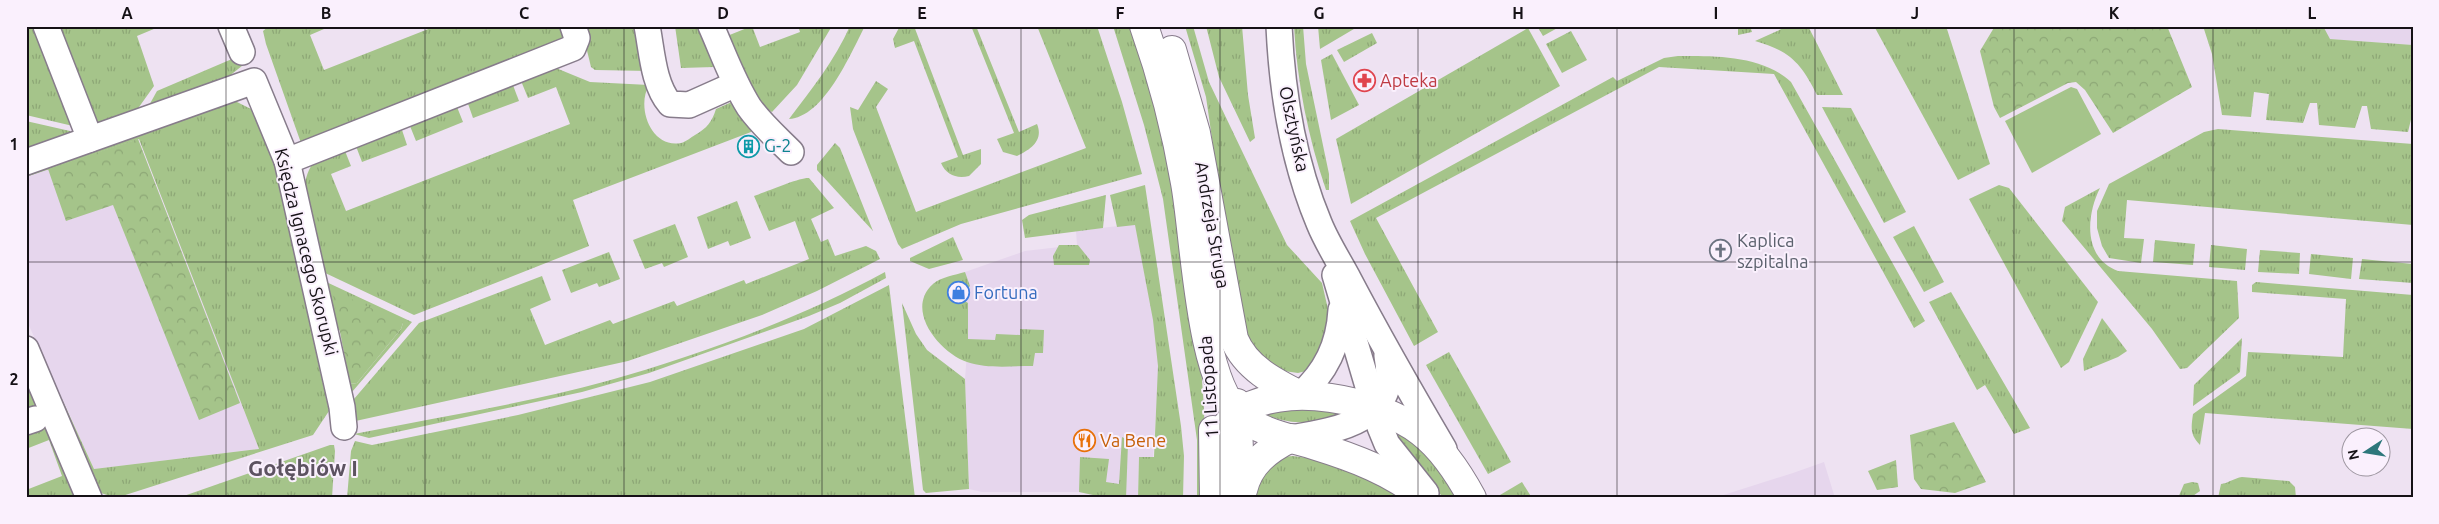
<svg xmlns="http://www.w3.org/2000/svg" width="2439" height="524" viewBox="0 0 2439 524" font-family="Ubuntu,sans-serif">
<defs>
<pattern id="grass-tufts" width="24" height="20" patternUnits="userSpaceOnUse" patternTransform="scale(1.25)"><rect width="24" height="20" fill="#a5c48a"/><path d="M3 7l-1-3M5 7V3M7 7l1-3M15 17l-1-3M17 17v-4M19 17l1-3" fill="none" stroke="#8da776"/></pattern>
<pattern id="park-crowns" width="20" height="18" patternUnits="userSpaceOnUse" patternTransform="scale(1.25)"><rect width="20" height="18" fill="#a5c48a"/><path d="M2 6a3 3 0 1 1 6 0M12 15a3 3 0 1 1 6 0" fill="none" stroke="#8da776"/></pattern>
</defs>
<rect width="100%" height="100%" fill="#eee2f2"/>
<g fill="#e6d6ed">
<polygon points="2323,26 2413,26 2413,45 2329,39"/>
<polygon points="138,139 259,449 94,469 26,319 26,176"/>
<polygon points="1135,224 1154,323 1159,367 1153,457 1139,457 1138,498 1107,498 1079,492 982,492 969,489 965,379 968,339 965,272 1025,251 1077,245 1076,231"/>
<polygon points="1824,462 1835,498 1714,498 1793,473"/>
</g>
<g fill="url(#grass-tufts)">
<polygon points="35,26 73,126 26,115 26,30"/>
<polygon points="54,26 161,26 137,36 154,86 134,114 101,124 93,121"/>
<polygon points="269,26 331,26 310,35 324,70 436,26 568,26 569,42 301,143 266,44 263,31"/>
<polygon points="581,26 641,26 649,71 595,70 591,67"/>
<polygon points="675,26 702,26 724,86 714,67 681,68"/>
<polygon points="752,26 760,47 800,32 798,26 832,26 797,85 772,112 759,104 722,38"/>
<path d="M850 26H865C850 55 824 117 789 119 811 90 835 60 850 26Z"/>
<path d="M900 26H914L963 155 981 149V164L969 176C957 179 946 175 941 163L958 157 914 41 895 48 893 39Z"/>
<path d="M971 26H976L1019 132 1037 124C1044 141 1030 150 1017 156L1003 152 997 139 1014 133Z"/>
<polygon points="1037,26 1097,26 1122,102 1142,174 961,224 902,249 898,244 853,129 850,107 858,110 876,81 888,89 876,107 916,212 1086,148"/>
<path d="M1113 26H1130C1183 176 1207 339 1206 498H1197V440L1163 199 1144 125Z"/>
<polygon points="1185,26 1193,26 1209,82 1287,245 1322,283 1330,318 1330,334 1310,370 1298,373 1277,370 1267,364 1247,340 1219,187 1206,97"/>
<polygon points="1206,26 1242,26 1248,95 1255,138 1250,142 1219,77"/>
<path d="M1294 26H1303L1306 64 1329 174V190H1326C1308 137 1297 82 1294 26Z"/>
<polygon points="1318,26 1359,26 1320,49"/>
<polygon points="1537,26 1561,26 1543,36"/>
<polygon points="1738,26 1750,26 1752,32 1738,35"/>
<path d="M1788 26H1808L1843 95H1817C1801 63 1790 51 1755 41Z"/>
<polygon points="1874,26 1946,26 1990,164 1958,180"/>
<polygon points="2203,26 2323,26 2330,39 2413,45 2413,111 2408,132 2371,129 2367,106 2362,106 2355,128 2319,125 2317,103 2310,103 2303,123 2266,120 2269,94 2254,92 2251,117 2222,115 2212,54"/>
<polygon points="1528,28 1560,86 1351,204 1336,139"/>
<polygon points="1571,31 1587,60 1562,73 1546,44"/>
<polygon points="1372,33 1377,43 1344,62 1337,50"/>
<polygon points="246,53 247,62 228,77 147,109 157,91"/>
<polygon points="1332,54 1359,105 1331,120 1321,60"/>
<path d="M1678 56C1715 56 1762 55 1791 82L1925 321 1914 328 1774 74 1659 67 1376 218 1438 332 1414 346 1365 254 1350 221 1613 77 1617 81 1664 58Z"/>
<path d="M551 66 590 82 649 85C636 107 651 149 681 143 686 142 691 137 695 135 707 128 712 122 716 109L734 101 755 128 751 132 573 200 589 246 414 315 321 271 304 187C310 158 318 158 343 146L351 166 331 174 346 211 570 124 556 87 528 98 519 76Z"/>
<polygon points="511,80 519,101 473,118 466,98"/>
<polygon points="231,99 253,110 272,153 329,411 313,435 116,498 98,492 58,402 62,399 94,469 259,449 139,139 26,177 26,169"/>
<polygon points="455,102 463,122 416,141 408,121"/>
<polygon points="1822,107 1851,108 1906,212 1884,223"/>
<polygon points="26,121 70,131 73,135 26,151"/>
<polygon points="400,124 407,145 362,162 354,141"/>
<polygon points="2218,129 2413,144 2413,225 2127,200 2124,238 2144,239 2141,263 2109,258 2102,246 2097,228 2097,211 2109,184 2204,132"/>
<polygon points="835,143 840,148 873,231 817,170 817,165"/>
<path d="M809 178 834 208 811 219 821 242 828 239 835 256 866 246 876 251 880 259 817 291 762 315 628 361 351 422 348 406 419 323 542 276 551 300 530 309 545 345 610 320 613 324 674 301 677 306 744 280 746 284 809 259 795 221 769 231 754 196C766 192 800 177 809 178Z"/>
<polygon points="1145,185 1181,426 1184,456 1183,498 1138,498 1139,457 1154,457 1158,366 1153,320 1135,225 1117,227 1110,195"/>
<polygon points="1999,185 2009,188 2098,302 2069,362 2061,368 1969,199"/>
<path d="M2100 188C2086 216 2083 258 2118 271L2237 281 2239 318 2187 368 2180 369 2152 329 2062 221 2065 207Z"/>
<polygon points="1106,195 1103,228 1025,238 1022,220 1029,215"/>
<polygon points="737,201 751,238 730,246 728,241 708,249 697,217"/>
<polygon points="675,224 688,257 664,267 662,263 645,269 633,240"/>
<polygon points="1914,226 1944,282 1924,292 1893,237"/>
<polygon points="953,237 963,260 929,269 910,261 910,258"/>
<polygon points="2155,240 2195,244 2193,265 2153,262"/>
<polygon points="1059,245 1078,245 1090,260 1089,265 1054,265 1053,256"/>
<polygon points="2211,245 2247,249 2245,270 2209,267"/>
<polygon points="2260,250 2300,253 2299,274 2258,272"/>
<polygon points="609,252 620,279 599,287 597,283 571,293 562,270"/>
<polygon points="2311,254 2353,258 2351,279 2309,274"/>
<polygon points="2362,259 2413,264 2413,283 2359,279"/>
<path d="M885 272 886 278 840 303 809 316 649 373 582 392 369 438 354 434C438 417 524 404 607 381 699 355 801 318 885 272Z"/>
<path d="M965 272 970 286 965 291V301L968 303V339L995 340 996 334 1020 335V329L1044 330 1043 353H1035L1033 366C1011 366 987 369 967 362 940 353 904 310 933 284 941 277 955 275 965 272Z"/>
<polygon points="322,280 412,322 346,399 334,339 340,339 350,384 357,383 401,329 403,323 333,331"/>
<path d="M2256 282 2413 295V429L2205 413 2200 445C2190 435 2191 428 2193 414L2246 376 2248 352 2343 357 2346 299 2252 292V285Z"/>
<polygon points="889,285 915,498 347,498 351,451 355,441 372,445 518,415 650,382 804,329"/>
<polygon points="1951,292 2030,428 2014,434 1985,385 1977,390 1929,302"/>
<polygon points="902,303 916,334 927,350 965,379 969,489 926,493 923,490"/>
<polygon points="2102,318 2127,351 2118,357 2084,371 2083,359"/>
<polygon points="2242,338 2240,372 2193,406 2194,385"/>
<polygon points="1449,352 1511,462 1488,474 1426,365"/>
<polygon points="26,389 35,393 45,405 26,413"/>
<path d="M1275 409 1316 410 1349 414C1313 423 1299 427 1263 414Z"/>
<polygon points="52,421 85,498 26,498 26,490 62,476 49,440 26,449 26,431"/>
<path d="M1389 429C1418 436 1445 475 1464 498H1444L1412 465Z"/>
<polygon points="1122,437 1126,439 1128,444 1126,498 1107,498 1079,492 1080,457 1109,459 1106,482 1119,484"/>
<polygon points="330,445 334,445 335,451 332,498 178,498"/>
<polygon points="1293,456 1330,461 1404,498 1252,498 1254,482 1281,457"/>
<path d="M2242 477 2289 481 2295 487 2296 498H2218L2221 484C2229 483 2234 478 2242 477Z"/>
<polygon points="1522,482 1532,498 1502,498 1500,495"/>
<polygon points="2192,482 2198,483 2200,491 2190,498 2178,498 2184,484"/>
</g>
<g fill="url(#park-crowns)">
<polygon points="1995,26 2167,26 2192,87 2113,133 2085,90 2076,82 2068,83 2000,118 1994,107 1980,51"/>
<polygon points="138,139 240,403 199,420 113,205 66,221 48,169"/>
<polygon points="332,290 403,323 401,329 357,383 350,384"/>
<polygon points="1954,422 1986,482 1955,493 1921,489 1914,479 1910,435"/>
<polygon points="1896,460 1898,487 1877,490 1868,471"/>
</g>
<polygon fill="#a5c48a" points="2071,87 2077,89 2101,134 2032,173 2005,121"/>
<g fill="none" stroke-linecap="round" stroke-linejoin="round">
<defs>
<g id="street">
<polyline points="46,26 90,139"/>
<polyline points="231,26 242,52"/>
<path d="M647 26C652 51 653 84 670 104L689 105 736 84"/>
<path d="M711 26C723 53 733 82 749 107 761 124 776 137 791 152"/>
<path d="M1279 26C1282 92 1293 161 1319 223 1327 243 1339 261 1349 280 1379 337 1411 393 1444 449"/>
<polyline points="287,161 573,48 577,38 573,26"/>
<polyline points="26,162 254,81 287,161 342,407 344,427"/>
<polyline points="1335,275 1380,427 1387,444 1426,493"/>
<polyline points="26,349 89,498"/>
<path d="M1300 395C1326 372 1339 345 1341 310"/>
<polyline points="26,422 35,419"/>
<path d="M1291 438C1339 430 1400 420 1387 356"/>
</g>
<g id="secondary">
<path d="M1144 26C1162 77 1176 130 1185 183 1195 237 1199 381 1240 415 1260 433 1291 438 1316 446 1355 458 1392 472 1424 498"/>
<path d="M1172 50 1196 133 1234 339C1246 368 1274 382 1300 395"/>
<polyline points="1237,403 1241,498"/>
<polyline points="1213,430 1214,498"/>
<path d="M1214 448C1220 436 1226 423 1237 414 1282 379 1379 400 1421 432 1443 449 1459 474 1472 498"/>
<path d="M1243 490C1249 464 1267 450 1291 438"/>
</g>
</defs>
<use href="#street" stroke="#877c8b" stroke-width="28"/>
<use href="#secondary" stroke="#877c8b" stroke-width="30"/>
<use href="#street" stroke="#fff" stroke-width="25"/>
<use href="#secondary" stroke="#fff" stroke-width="28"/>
</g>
<path fill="none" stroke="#151116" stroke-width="1" stroke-opacity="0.55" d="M226 26V498M425 26V498M624 26V498M822 26V498M1021 26V498M1220 26V498M1418 26V498M1617 26V498M1815 26V498M2014 26V498M2213 26V498M26 262H2413"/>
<defs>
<symbol id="pharmacy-ring" viewBox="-11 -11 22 22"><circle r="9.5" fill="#faf0fd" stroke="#e0444e" stroke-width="1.5"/><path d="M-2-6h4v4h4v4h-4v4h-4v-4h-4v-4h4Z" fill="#e0444e"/></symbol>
<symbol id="building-ring" viewBox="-11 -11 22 22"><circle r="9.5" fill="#faf0fd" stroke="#0f9aa8" stroke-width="1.5"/><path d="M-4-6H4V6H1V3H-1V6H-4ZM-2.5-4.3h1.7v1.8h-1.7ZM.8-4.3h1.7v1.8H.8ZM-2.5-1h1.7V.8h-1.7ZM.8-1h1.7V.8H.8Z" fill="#0f9aa8"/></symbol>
<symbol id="church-ring" viewBox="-11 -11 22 22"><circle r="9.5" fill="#faf0fd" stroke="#6b7280" stroke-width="1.5"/><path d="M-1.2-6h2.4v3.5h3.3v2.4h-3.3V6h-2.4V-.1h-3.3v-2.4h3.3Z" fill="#6b7280"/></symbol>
<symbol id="shop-ring" viewBox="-11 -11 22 22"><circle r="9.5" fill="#faf0fd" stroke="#3f7fe0" stroke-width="1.5"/><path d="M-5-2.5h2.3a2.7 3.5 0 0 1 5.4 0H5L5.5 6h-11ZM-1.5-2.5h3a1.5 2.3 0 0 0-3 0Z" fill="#3f7fe0"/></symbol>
<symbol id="restaurant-ring" viewBox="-11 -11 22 22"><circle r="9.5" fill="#faf0fd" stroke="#e8710a" stroke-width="1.5"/><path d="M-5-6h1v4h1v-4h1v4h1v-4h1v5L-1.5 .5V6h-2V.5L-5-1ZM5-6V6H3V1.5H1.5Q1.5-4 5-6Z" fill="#e8710a"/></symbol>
</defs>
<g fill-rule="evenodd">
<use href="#pharmacy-ring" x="1352" y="68" width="25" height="25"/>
<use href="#building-ring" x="736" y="134" width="25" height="25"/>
<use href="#church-ring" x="1708" y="238" width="25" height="25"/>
<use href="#shop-ring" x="946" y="280" width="25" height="25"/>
<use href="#restaurant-ring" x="1072" y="428" width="25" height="25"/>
</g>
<g text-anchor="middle" stroke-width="4" stroke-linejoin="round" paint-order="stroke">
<g font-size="18" fill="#be3a42" stroke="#faf0fd" text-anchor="start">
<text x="1380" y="87">Apteka</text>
</g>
<g font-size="18" fill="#151116" stroke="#faf0fd">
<text transform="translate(1294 129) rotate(78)" y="6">Olsztyńska</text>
<text transform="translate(1212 225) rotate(80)" y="6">Andrzeja Struga</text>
<text transform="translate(306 252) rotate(76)" y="6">Księdza Ignacego Skorupki</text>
<text transform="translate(1209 387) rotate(-94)" y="6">11 Listopada</text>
</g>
<g font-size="18" fill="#0d838f" stroke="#faf0fd" text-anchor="start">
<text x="764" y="152">G-2</text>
</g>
<g font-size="18" fill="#5b616d" stroke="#faf0fd" text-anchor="start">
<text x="1737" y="247">Kaplica<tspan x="1737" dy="21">szpitalna</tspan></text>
</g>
<g font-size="18" fill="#366cbe" stroke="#faf0fd" text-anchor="start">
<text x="974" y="299">Fortuna</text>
</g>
<g font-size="18" fill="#c56008" stroke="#faf0fd" text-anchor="start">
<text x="1100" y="447">Va Bene</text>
</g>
<g font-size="22" font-weight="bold" fill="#5d5361" stroke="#faf0fd">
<text x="303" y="476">Gołębiów I</text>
</g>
</g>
<rect width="2439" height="524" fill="none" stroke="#faf0fd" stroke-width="55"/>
<g transform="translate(2366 452) rotate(258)"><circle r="24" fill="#faf0fd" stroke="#9e97a1"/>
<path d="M0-4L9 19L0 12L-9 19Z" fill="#2d777b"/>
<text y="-8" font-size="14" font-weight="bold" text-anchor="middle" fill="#151116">N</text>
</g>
<rect x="28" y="28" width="2384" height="468" fill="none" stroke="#151116" stroke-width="2"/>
<g font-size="16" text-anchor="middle" font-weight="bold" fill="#151116">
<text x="127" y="19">A</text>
<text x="326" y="19">B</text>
<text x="524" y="19">C</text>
<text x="723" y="19">D</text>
<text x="922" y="19">E</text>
<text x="1120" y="19">F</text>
<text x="1319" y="19">G</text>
<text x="1518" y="19">H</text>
<text x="1716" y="19">I</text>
<text x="1915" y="19">J</text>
<text x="2114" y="19">K</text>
<text x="2312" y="19">L</text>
<text x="14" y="150">1</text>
<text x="14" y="385">2</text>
</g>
</svg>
